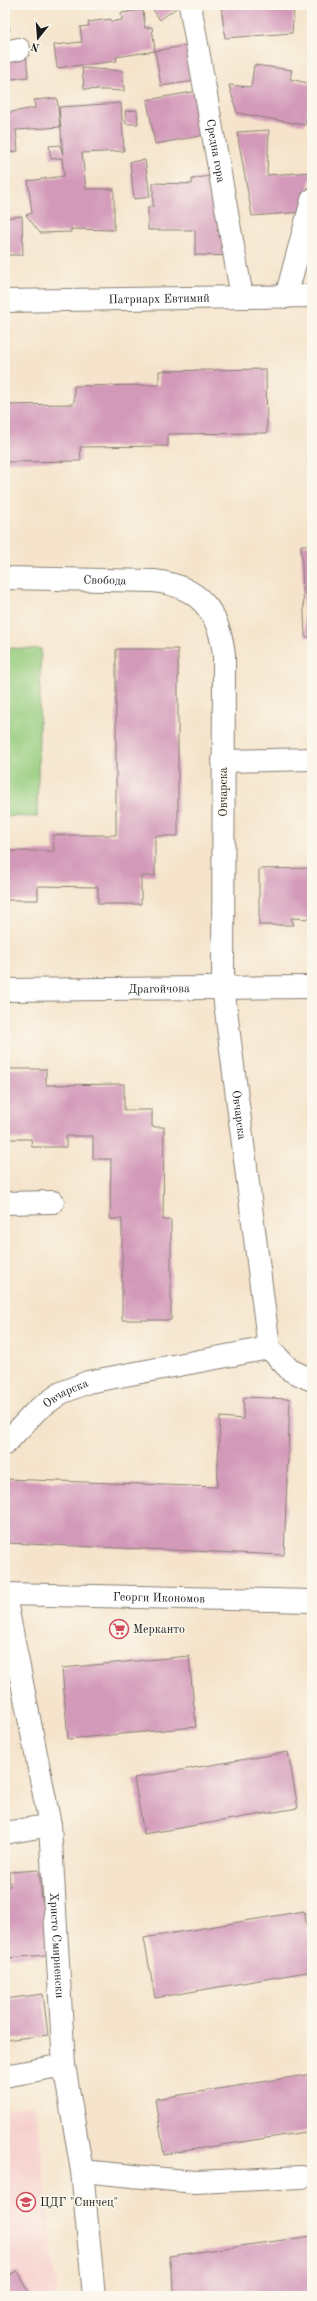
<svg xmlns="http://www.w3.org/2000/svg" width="317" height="2301" viewBox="0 0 317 2301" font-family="'Old Standard TT',serif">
<rect width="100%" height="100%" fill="#fbf7ec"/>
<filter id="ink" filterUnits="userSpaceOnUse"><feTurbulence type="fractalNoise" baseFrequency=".025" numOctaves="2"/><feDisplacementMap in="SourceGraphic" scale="8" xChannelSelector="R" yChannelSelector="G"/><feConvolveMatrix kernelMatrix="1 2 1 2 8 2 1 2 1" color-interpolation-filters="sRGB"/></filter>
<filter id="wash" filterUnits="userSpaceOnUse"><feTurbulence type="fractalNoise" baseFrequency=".012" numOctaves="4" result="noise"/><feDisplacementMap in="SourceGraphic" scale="16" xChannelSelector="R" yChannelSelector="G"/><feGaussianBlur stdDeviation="0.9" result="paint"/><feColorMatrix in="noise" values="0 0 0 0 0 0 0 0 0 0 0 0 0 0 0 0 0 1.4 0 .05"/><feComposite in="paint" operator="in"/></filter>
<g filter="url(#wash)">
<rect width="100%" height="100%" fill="#f5e4cb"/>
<polygon fill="#f7d0ce" points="36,2105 58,2296 5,2296 5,2109"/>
<polygon fill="#96cc7e" stroke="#59744d" points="5,648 41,649 37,817 5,816"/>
<g id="blocks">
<g fill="#d399b9">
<polygon points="125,5 139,5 128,11"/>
<polygon points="150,5 180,5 160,20"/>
<polygon points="221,5 294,5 292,33 225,38"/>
<polygon points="143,10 145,28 152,27 155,51 116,57 117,61 57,68 54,45 82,42 80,27 89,26 88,22 111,19 111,22 122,20 121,13"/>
<polygon points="5,13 10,30 5,32"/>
<polygon points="195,44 201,80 161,86 155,51"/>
<polygon points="26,51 28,77 5,80 5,54"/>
<polygon points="254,65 292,70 290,79 312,84 305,125 237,113 229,85 251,87"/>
<polygon points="82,68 123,71 124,91 84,89"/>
<polygon points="203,90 211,134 155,144 147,100"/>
<polygon points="57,98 60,127 16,130 18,151 5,153 5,113 35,108 34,100"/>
<polygon points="121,103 124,151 82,153 86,189 114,189 114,230 71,229 71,232 40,233 26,215 32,213 28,181 64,176 62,158 51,159 49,146 60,145 63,155 59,107"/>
<polygon points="137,110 138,124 126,124 125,111"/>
<polygon points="269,130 267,175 312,172 303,212 252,216 237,132"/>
<polygon points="145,160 150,197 134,199 130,162"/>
<polygon points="220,174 227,217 216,231 228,231 232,256 195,255 195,230 148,230 148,207 153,207 153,183 192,184 192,179"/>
<polygon points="22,216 23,255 5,255 5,218"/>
<polygon points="266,369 267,433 168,434 168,446 80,447 81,461 5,462 5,405 74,404 74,386 159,385 159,371"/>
<polygon points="308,455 312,455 312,529 311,529"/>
<polygon points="301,545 312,545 312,637 305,637"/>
<polygon points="116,649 178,649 178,836 155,836 155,876 141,876 141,904 98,904 98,887 38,886 38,900 5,900 5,851 54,851 53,835 116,835"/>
<polygon points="312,868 312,919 291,918 294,925 259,925 259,869"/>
<polygon points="5,1069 46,1069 46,1085 124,1084 124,1110 152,1110 152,1127 164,1127 163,1220 171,1220 171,1320 122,1320 122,1219 110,1219 111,1159 93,1159 93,1136 66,1136 66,1147 32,1147 31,1139 5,1139"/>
<polygon points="244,1397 290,1399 284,1555 5,1543 5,1479 217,1487 220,1417 243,1419"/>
<polygon points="189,1656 196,1727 68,1739 62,1668"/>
<polygon points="288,1752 298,1808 144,1834 134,1778"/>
<polygon points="39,1870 42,1901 48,1901 47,1955 5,1958 5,1887 10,1886 9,1872"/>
<polygon points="304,1911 312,1955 312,1971 155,1998 144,1938"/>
<polygon points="43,1994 48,2035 5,2040 5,1999"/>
<polygon points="312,2074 312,2131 164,2154 155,2099"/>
<polygon points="312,2236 312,2296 175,2296 169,2256"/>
<polygon points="17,2271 31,2296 5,2296 5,2277"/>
</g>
</g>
</g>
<g filter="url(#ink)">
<use href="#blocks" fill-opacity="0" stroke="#888074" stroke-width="1"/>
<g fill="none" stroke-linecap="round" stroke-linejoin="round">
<defs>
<g id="minor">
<path id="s1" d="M190 5 242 297"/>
<polyline points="5,52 19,49"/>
<polyline points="286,297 312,200"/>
<path id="s2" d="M5 301 312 296"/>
<path id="s3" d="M5 578 154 581C199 586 219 611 224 655L223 987 269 1348"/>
<polyline points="223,761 312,759"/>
<path id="s4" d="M5 990 312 987"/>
<polyline points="5,1203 53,1202"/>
<polyline points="269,1348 290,1370 312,1380"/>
<path id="s5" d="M5 1444 37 1410 61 1393 88 1382 269 1348"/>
<path id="s6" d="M5 1594 312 1601"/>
<path id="s7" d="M5 1596 50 1825 64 2065 82 2171 94 2296"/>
<polyline points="5,1833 50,1825"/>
<polyline points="5,2076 64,2065"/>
<polyline points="82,2171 195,2182 302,2177"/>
</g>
</defs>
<use href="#minor" stroke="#888074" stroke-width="24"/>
<use href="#minor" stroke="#fff" stroke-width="22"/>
</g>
</g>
<defs>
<symbol id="supermarket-ring" viewBox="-11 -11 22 22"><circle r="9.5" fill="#fbf7ec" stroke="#d1495b" stroke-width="1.5"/><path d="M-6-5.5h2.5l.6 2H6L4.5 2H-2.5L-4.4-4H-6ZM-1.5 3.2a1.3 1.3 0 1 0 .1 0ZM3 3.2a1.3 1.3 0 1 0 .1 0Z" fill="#d1495b"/></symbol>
<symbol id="school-ring" viewBox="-11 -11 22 22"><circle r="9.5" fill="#fbf7ec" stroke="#d1495b" stroke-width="1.5"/><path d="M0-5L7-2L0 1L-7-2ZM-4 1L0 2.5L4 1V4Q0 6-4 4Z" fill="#d1495b"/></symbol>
</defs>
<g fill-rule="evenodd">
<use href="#supermarket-ring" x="108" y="1618" width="22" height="22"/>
<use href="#school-ring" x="15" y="2191" width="22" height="22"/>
</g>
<g text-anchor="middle" stroke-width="3" stroke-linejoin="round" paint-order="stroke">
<g font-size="12" fill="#1c1c1c" stroke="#fbf7ec">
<text dy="4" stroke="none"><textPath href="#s1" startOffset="148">Средна гора</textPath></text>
<text dy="4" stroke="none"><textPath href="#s2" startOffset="154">Патриарх Евтимий</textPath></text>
<text dy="4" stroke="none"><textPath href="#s3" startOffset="100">Свобода</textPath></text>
<text transform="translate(223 792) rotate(-90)" y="4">Овчарска</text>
<text dy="4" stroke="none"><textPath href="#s4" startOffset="154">Драгойчова</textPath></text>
<text dy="4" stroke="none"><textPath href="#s3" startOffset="722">Овчарска</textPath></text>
<text dy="4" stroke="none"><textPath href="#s5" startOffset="80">Овчарска</textPath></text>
<text dy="4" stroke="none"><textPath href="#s6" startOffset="154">Георги Икономов</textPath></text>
<text dy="4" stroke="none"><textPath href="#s7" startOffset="354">Христо Смирненски</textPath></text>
</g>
<g font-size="12" fill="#1c1c1c" stroke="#fbf7ec" text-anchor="start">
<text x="133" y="1633">Мерканто</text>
<text x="40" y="2206">ЦДГ "Синчец"</text>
</g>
</g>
<rect width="317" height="2301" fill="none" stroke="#fbf7ec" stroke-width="20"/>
<g transform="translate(38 38) rotate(197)" stroke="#fbf7ec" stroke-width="3" paint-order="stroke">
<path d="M0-3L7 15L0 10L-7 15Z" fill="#1c1c1c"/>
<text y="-6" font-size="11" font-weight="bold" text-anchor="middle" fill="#1c1c1c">N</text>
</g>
</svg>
